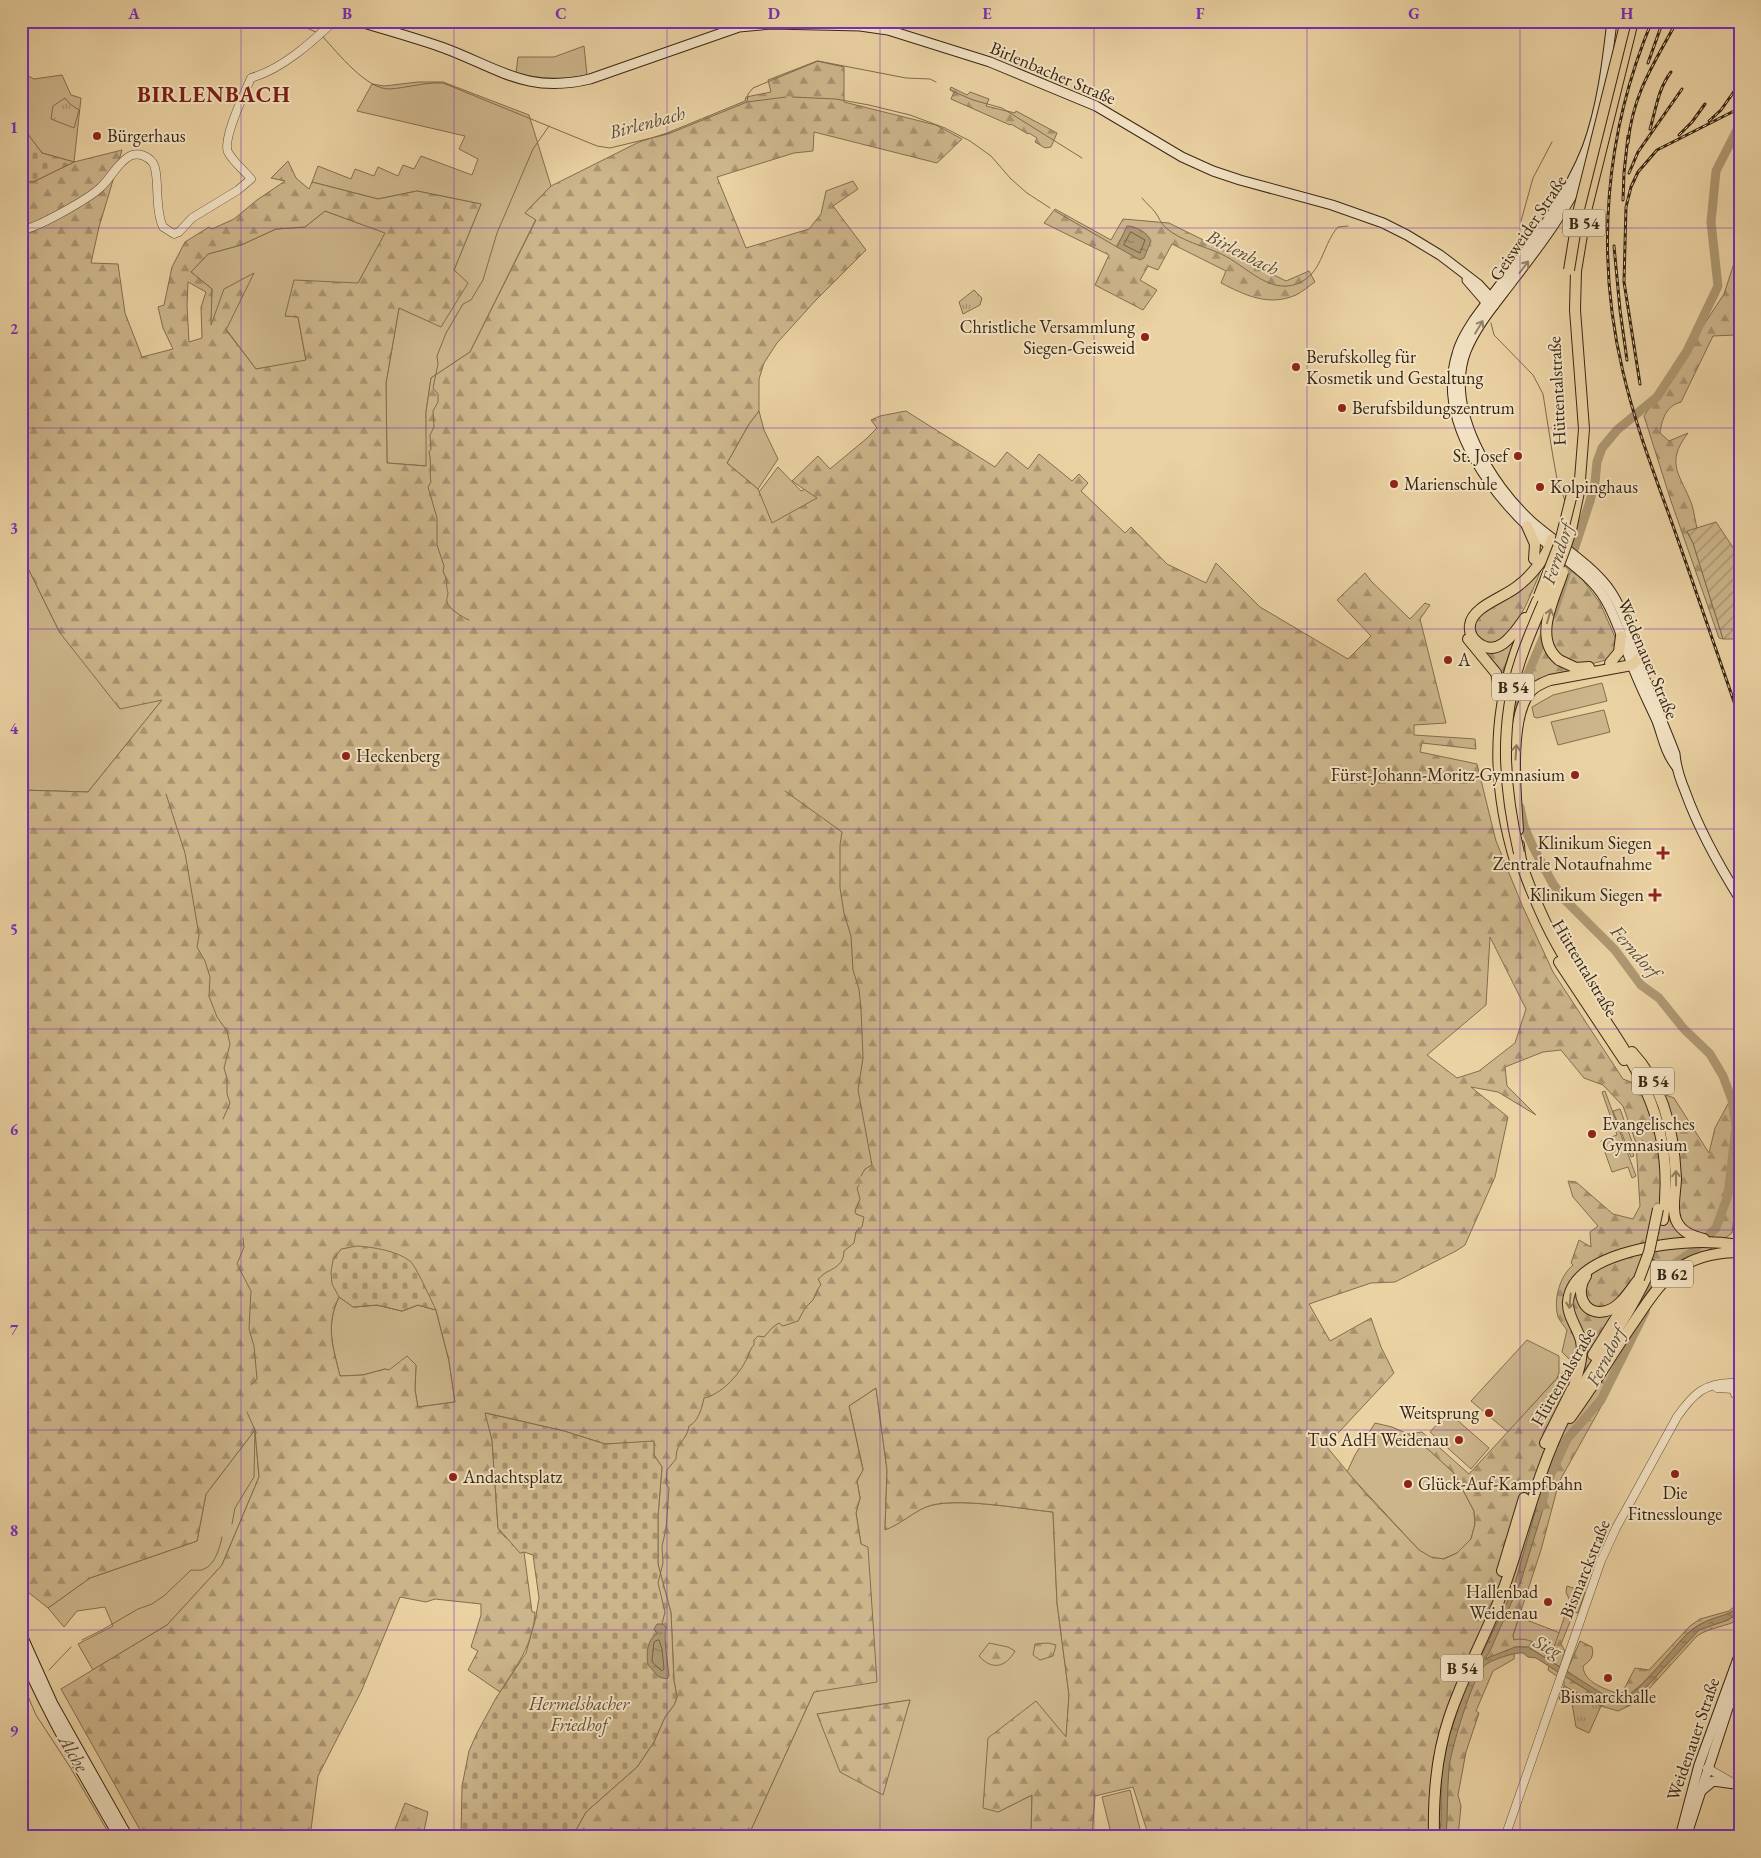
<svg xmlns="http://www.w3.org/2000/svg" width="1761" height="1858" viewBox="0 0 1761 1858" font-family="'EB Garamond',serif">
<defs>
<pattern id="forest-firs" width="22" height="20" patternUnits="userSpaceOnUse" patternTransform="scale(1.25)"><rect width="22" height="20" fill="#cdb58b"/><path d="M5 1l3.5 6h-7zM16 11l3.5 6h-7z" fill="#a79370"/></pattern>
<pattern id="cemetery-stones" width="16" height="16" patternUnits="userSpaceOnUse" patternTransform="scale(1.25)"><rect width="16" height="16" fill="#cdb58b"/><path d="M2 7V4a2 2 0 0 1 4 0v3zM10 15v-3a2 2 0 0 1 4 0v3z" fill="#a79370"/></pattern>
<pattern id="park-tufts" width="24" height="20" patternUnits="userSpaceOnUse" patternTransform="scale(1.25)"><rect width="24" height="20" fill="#cdb58b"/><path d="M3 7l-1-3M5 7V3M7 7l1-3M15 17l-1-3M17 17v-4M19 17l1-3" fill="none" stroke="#a79370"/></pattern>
<pattern id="garden-furrows" width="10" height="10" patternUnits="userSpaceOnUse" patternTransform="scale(1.25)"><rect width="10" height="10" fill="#cdb58b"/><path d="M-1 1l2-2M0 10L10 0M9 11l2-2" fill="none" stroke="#a79370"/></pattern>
<pattern id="water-ripples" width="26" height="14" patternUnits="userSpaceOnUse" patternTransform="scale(1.25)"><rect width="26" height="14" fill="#ae9872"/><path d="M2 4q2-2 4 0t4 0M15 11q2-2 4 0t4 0" fill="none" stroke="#8f7c5c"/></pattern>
</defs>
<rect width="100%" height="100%" fill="#ebd2a3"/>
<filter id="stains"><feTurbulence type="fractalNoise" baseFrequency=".004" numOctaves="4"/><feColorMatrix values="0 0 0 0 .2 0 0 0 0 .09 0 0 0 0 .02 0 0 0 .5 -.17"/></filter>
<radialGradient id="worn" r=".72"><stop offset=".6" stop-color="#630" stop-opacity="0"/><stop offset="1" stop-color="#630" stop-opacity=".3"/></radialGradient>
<g fill="#cdb58b" stroke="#826e4f" fill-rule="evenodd">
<path d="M584 46 587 75C562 80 540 79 516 73L518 57H554Z"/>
<polygon points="21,72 34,79 62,75 71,95 81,98 74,162 42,153 21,125"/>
<polygon points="418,82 443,82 529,115 551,186 525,213 536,219 470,352 431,378 426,412 427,466 387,463 386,383 399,308 441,326 454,270 481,204 417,191 378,199 312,182 318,166 351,179 355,169 374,176 378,167 398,176 403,165 414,169 421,156 472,175 478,159 459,149 465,136 357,111 372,84 384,86"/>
<polygon points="325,211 386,233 358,283 285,316 298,317 306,361 256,369 226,329 210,328 212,289 191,272 208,254 241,245 276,229 305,227"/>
<polygon points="759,411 764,430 778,459 758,489 727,463 749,424"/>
<polygon points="778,467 801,491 821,481 829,496 772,531 759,492"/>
<polygon points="21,554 60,633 162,700 88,792 21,790"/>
<polygon points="1602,683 1607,701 1537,718 1534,717 1532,707 1553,695"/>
<polygon points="1604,710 1610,732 1558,745 1551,722"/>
<polygon points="1605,1091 1636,1176 1632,1178 1628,1167 1612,1172 1601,1141 1617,1135 1602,1092"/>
<polygon points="1620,1109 1634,1147 1631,1148 1634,1156 1631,1157 1613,1111"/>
<path d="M339 1297 354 1307 377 1305 402 1311 418 1305 436 1310 449 1361 455 1402 418 1407 415 1390 416 1365 389 1370 385 1369 363 1375 340 1376C333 1346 325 1327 339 1297Z"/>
<polygon points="1527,1340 1559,1356 1559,1373 1557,1378 1508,1432 1471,1401"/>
<path d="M876 1388 887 1470 885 1529C902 1524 912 1512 926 1507 954 1496 1021 1509 1053 1512L1057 1603 1069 1695 1066 1738 998 1812 1032 1795 1031 1837H749L750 1832 814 1692 861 1544 856 1513 860 1498 857 1481 863 1469 849 1406ZM910 1700 896 1746 817 1714Z"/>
<polygon points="1448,1412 1489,1448 1471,1469 1430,1432"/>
<polygon points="1375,1423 1392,1427 1408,1434 1429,1450 1454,1473 1474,1511 1475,1524 1471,1539 1457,1553 1443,1559 1431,1558 1419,1550 1347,1472 1355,1455"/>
<polygon points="255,1430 259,1477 222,1565 167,1625 93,1670 78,1644 113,1626 105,1607 77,1611 64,1627 48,1608 90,1578 197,1541 206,1494"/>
<polygon points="1519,1617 1560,1633 1553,1650 1532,1642 1514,1640 1513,1636"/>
<polygon points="1130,1790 1142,1837 1112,1837 1102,1797"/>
</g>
<g fill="url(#forest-firs)" stroke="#826e4f" fill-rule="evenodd">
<path d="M817 61 844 67V102L936 125 962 139 937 163 814 132 813 151 794 153 717 177 746 248 809 229 821 214 826 191 853 181 858 189 833 206 866 250 815 301 777 343 764 363 759 379V411L749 424 727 463 758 489 772 523 817 498 792 481 818 456 830 469 866 439 877 428 871 420 880 416 906 411 995 467 1007 452 1028 469 1039 454 1072 481 1079 474 1088 483 1081 491 1125 533 1131 527 1167 564 1206 583 1216 563 1260 607 1348 659 1371 636 1337 600 1365 573 1371 581 1410 619 1425 603 1430 605 1420 619 1446 723 1414 725V735L1475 739 1476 749 1422 743 1420 752 1477 764 1496 841 1522 905 1553 972 1623 1079 1674 1098 1709 1153 1715 1128 1729 1102 1740 1106V1170L1732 1233 1660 1286 1607 1396 1559 1482 1541 1550 1513 1635 1514 1640C1526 1636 1542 1646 1553 1650L1570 1601 1566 1592 1567 1586 1585 1592 1578 1613 1574 1612 1561 1644 1565 1651 1560 1667 1528 1647H1515L1514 1659 1493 1671 1476 1711 1479 1713 1466 1752 1458 1795 1461 1806 1458 1837H1149L1133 1787 1095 1796 1092 1837H1031L1032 1795 998 1812 983 1808 988 1738 1036 1701 1066 1737 1069 1695 1057 1603 1053 1512C1021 1509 953 1496 926 1507 912 1513 901 1524 885 1530L887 1470 876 1388 849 1406 863 1470 857 1481 860 1498 856 1513 861 1544 868 1547 877 1682 814 1692 750 1832 749 1837H572L586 1812 637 1767 654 1742 665 1717 674 1705 677 1697 674 1681 671 1613 658 1564V1516L662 1467 654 1455V1442L605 1444 564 1431 486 1413 492 1440 498 1528 504 1536 524 1552 532 1612H535C534 1643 516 1667 500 1692L468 1670 478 1651 471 1647 481 1615V1604L435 1599 426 1602 400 1597 361 1692 318 1776 310 1837H144L61 1689 167 1625 222 1565 259 1477 255 1430 206 1494 197 1541 90 1578 48 1608 28 1592 21 1574V790L88 792 162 700 120 709 60 633 21 554V183L35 181 74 162 122 150 99 227 91 263 118 264 125 313 142 357 173 349 163 328 158 307 164 305 172 267 185 242 209 227 212 229 234 219 257 200 285 181 271 178 288 161 296 178 309 189 312 182 378 199 417 191 481 204 454 270 468 283 441 327 399 308 386 383 387 463 426 466V412L431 378 470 352 536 220 525 213 551 186 639 142 667 133 745 101 746 97 771 92 768 80ZM325 211 385 233 358 283 294 280 285 316 298 317 306 360 256 369 226 330 254 273 224 289 211 325 212 289 191 272 208 254 241 245 276 229 305 227ZM188 282 206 292 201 307 202 338 189 342 187 306ZM1490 937 1526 1009 1515 1043 1479 1071 1457 1078 1427 1055 1486 1005ZM1561 1050 1584 1078 1603 1085 1623 1106 1636 1143 1640 1206 1633 1219 1613 1214 1576 1182 1568 1181 1573 1197 1598 1226 1590 1232 1591 1247 1579 1240 1571 1263 1573 1265C1560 1276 1553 1299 1558 1317 1560 1321 1564 1326 1567 1330L1562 1352 1572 1362 1469 1474 1422 1432 1408 1434 1429 1450 1454 1473 1474 1511 1475 1524 1471 1539 1457 1553 1444 1559 1431 1557 1419 1550 1366 1494 1326 1446 1394 1373 1381 1347 1371 1318 1330 1341 1309 1304 1371 1283 1395 1282 1456 1251 1465 1245 1495 1177 1508 1117 1471 1087 1498 1092 1536 1115 1507 1086 1505 1067 1543 1052ZM339 1297 354 1307 377 1305 402 1311 418 1305 436 1310 449 1361 455 1402 418 1407 415 1390 416 1365 407 1356 389 1370 385 1369 363 1375 340 1376C333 1347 325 1326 339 1297Z"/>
<polygon points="951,87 967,95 970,92 989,99 986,106 1015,113 1016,111 1057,133 1051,147 1045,148 1035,142 1037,138 1029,133 1028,134 1011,124 1010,125 951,99 954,92 950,89"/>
<path d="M1055 209 1111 240 1123 219 1169 223 1286 281 1309 271 1315 282C1309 286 1302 292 1296 295 1268 307 1245 295 1221 283L1226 271 1172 244 1158 270 1148 266 1140 280 1157 290 1143 310 1095 285 1109 255 1044 223Z"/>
<path d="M1740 219V338L1735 335 1713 336 1681 402C1666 406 1662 419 1660 433L1669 441 1688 433C1664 464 1681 475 1692 505 1694 512 1695 520 1697 528L1687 532 1693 543 1723 639 1719 638 1671 501 1644 416 1724 294 1736 257Z"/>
<path d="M1543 565C1535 584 1528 604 1517 621 1513 627 1506 638 1500 641 1489 646 1470 639 1474 624 1477 613 1488 610 1496 605 1514 595 1528 579 1543 565Z"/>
<path d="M1570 570 1582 579 1600 603 1615 637 1616 646 1611 658C1594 664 1574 670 1560 655 1558 652 1554 649 1553 646 1544 627 1563 588 1570 570Z"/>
<polygon points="1514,639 1502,675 1498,666 1483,650"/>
<polygon points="1543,645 1573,672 1539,679 1522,691"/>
<path d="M1740 1602V1606L1736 1610C1722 1618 1707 1619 1694 1628 1675 1643 1637 1700 1616 1699 1599 1698 1581 1680 1567 1671L1580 1641 1592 1647C1594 1657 1591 1660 1583 1666 1584 1684 1607 1689 1621 1695L1635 1668 1649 1670 1690 1626 1700 1619 1729 1611Z"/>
<path d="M1740 1613V1619C1726 1627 1710 1627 1697 1636L1637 1702 1618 1711 1601 1706 1564 1686V1681L1548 1670 1549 1666 1606 1702 1638 1696 1699 1629 1725 1621Z"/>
<path d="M989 1643 1008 1647 1015 1651C1006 1667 992 1671 979 1656Z"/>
<polygon points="1048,1643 1056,1645 1053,1656 1040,1660 1033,1655 1035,1644"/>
<polygon points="910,1700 883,1795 840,1772 817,1714"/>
<polygon points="405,1803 428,1812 424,1831 430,1834 430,1837 392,1837"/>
</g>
<g fill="url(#cemetery-stones)" stroke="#826e4f">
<polygon points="21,125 42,153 74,162 35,181 21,183"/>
<path d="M357 1246C373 1247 397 1251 410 1261 416 1266 431 1300 436 1310L418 1305 402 1311 377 1305 353 1307 339 1297 332 1284 331 1272 333 1260 341 1249Z"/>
<polygon points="485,1413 564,1431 605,1444 654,1441 654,1455 662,1467 658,1516 658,1564 671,1613 674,1681 677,1697 674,1705 665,1717 654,1742 637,1767 586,1812 572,1837 461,1837 462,1786 469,1751 477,1733 496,1698 526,1653 535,1621 539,1598 533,1555 524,1552 520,1553 498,1528 492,1440"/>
</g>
<g fill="url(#park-tufts)" stroke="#826e4f">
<polygon points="65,98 70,104 79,110 74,128 51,119 53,106"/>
<polygon points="974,290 982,298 980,305 963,314 959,302"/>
<polygon points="1564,1686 1601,1706 1589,1733 1576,1727 1572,1703 1559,1699"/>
</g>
<polygon fill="url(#garden-furrows)" stroke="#826e4f" points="1716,522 1740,558 1740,639 1723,639 1693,543 1687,531"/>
<g fill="url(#water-ripples)" stroke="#7f6b4c">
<path d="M1127 226C1136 226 1148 233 1151 241L1144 258 1140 260 1117 247Z"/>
<path d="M1547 1496 1521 1581 1490 1651 1485 1659 1515 1647H1528L1609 1698C1613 1698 1619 1700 1624 1698 1638 1694 1673 1648 1686 1635 1694 1628 1703 1622 1712 1619 1723 1615 1731 1614 1740 1606V1613L1725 1621 1699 1630 1638 1696 1622 1704 1606 1702 1536 1658 1528 1657 1523 1653C1515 1652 1490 1660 1484 1666 1472 1679 1451 1749 1449 1768 1447 1791 1448 1814 1446 1837H1439L1441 1821V1774L1447 1742 1465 1689 1513 1590 1536 1509 1542 1497Z"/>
<path d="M657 1624H662L666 1627C663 1637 668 1664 669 1676L667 1679 659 1677 648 1665C646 1654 647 1639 657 1634L654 1629Z"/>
</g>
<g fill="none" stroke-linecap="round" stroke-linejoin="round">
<g stroke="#736042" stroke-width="1">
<polygon points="1131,232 1145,240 1140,253 1124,245"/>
<polygon points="659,1640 662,1649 664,1669 662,1671 653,1663 652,1661 654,1642"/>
</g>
<g stroke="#7f6b4c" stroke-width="1">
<polyline points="291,21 318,33"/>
<path d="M323 37C338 53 366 89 389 89 407 88 424 82 443 83L597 146 610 148 668 134 747 102 748 94 753 88 818 61 906 78 930 79 936 82"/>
<polyline points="950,90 973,100 1002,108 1082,158"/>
<polyline points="792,97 836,99 869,105 910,115 945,128 970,141 991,156 1011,179 1027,193 1050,208"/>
<polyline points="747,102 786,97"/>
<path d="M1142 198C1146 203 1151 207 1155 212 1159 217 1161 224 1166 228 1181 241 1204 246 1221 254 1246 265 1272 299 1303 281 1323 269 1323 244 1338 227L1348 226"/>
<polyline points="1055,211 1117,247"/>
<polyline points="1521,221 1533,178 1552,142"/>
<polyline points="1491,323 1494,335 1533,375 1543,394 1553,457 1558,484 1565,500"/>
<polyline points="1576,530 1578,540"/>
<path d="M469 620C463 618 448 608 447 602 446 598 448 597 448 593 447 588 446 587 447 581L443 571 444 566 437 545V518L428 487 431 482C429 471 432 463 429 452L431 449 430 435 434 427 433 411 438 402V394L433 388 438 364 437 356 446 333 463 304 471 300 483 280 497 233 533 149 549 126"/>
<polyline points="785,791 842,832 840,845 840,888 844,913 851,936 853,970 859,989 861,1009 863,1058 858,1090 872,1165 865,1169 861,1176"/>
<polyline points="166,794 185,853 199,935 197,947 205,961 210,977 209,996 217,1017 227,1031 230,1044 224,1068 227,1078 227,1094 230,1103 223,1119"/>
<polyline points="243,1238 244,1247 237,1264 251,1291 249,1329 254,1346 257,1379 251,1385"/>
<polyline points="232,1524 235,1508 254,1477 255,1430 247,1412"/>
<path d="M662 1624 665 1612 658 1583 663 1563 662 1546 666 1529 669 1488 666 1484 667 1470 676 1459C676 1441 687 1441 689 1426 698 1422 702 1408 704 1398 720 1395 738 1376 745 1362 749 1356 749 1350 754 1345V1340L758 1336 764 1337 773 1327 779 1323 783 1326 798 1321 805 1308 813 1300 819 1287 821 1285 818 1279C821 1277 825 1272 829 1271 837 1267 844 1262 844 1251L854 1243 856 1232 862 1227 864 1217 856 1214 855 1211 860 1199 857 1188 859 1185"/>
<path d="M82 1640 102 1630 138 1609 152 1604 165 1595 191 1570C195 1570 201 1571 204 1569 215 1565 220 1547 222 1537"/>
<polyline points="49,1670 71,1647"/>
<polyline points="21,1680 36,1715 70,1767 111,1837"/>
</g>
<g stroke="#ae9872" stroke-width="9">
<polyline points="1553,614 1590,501 1595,482 1597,462 1602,448 1617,430 1657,397 1687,351 1718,286 1711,222 1716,171 1740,124"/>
<polyline points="1516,717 1519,695 1546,631"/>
<polyline points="1520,807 1524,826 1533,847 1553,884 1564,899 1615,950 1641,985 1659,998 1684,1029 1710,1054 1723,1076 1732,1100 1736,1127 1728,1195 1716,1228 1692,1252 1656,1276 1648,1293 1645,1312 1601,1400 1567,1439 1547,1483 1541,1507"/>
</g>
<defs>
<g id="tertiary">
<path d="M21 230C36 229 90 198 101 187 111 178 118 162 130 156 138 152 148 156 153 163 160 174 154 208 163 227L174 234 179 232 192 218 238 190 251 179C245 171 233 162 228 152 222 139 245 92 251 78 282 69 311 43 334 21"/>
<polyline points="1740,1380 1734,1383 1733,1389 1735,1394 1740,1396"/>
<polyline points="1717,1388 1733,1389"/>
<polyline points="1707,1768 1735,1784 1740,1788"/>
<polyline points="21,1834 23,1837"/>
<path d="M1505 1837 1601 1561 1616 1528 1677 1417C1693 1394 1705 1382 1734 1383"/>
</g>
<g id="secondary">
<path d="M357 21C386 30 416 38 444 48 500 69 527 94 590 79L739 27 771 24 818 25 860 26 888 30 990 62 1096 106 1182 157 1213 171 1240 180 1332 205 1383 223 1407 235 1440 255 1478 284 1490 297 1494 305"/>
<path d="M1612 21C1607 64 1602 107 1587 148 1562 212 1513 265 1474 320 1467 331 1460 342 1457 354 1435 424 1496 500 1545 542 1566 561 1591 575 1605 599 1617 619 1623 641 1631 662 1638 682 1648 701 1657 721 1663 737 1665 752 1676 766"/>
<path d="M1586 169C1567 209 1541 244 1514 279 1497 302 1477 324 1466 351 1444 409 1491 485 1532 522 1556 543 1594 566 1611 592 1624 612 1631 636 1638 659 1648 691 1663 722 1675 754 1676 767 1680 779 1685 791 1699 830 1718 864 1740 899"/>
<polyline points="1467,280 1486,302 1492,304"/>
<polyline points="21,1633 53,1704 128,1837"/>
<path d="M21 1653C49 1717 84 1777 119 1837"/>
<polyline points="1701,1791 1713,1781 1735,1784"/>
<polyline points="1680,1837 1699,1765 1740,1653"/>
<polyline points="1686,1837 1740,1671"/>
</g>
<g id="trunk">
<polyline points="1527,526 1535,544 1534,559"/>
<polyline points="1571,530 1579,492 1584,429 1575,310 1576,271 1586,211 1633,21"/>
<path d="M1525 618C1515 632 1498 660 1477 642 1472 638 1469 632 1470 625 1472 606 1506 597 1519 585 1533 574 1547 556 1552 539"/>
<polyline points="1468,639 1496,673 1501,696"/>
<polyline points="1559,660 1576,668 1589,667"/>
<polyline points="1610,663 1619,652 1621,636"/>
<path d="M1518 830C1516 796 1508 720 1530 692 1535 686 1542 683 1550 680L1632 665 1638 659"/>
<path d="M1519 845C1520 866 1530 887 1538 906 1587 1022 1683 1078 1663 1220"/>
<path d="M1516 864C1495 796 1491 725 1514 657 1520 638 1529 620 1537 601"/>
<polyline points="1559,962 1624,1060"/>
<path d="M1632 1052C1663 1085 1674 1134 1676 1178 1676 1191 1671 1207 1676 1220 1681 1232 1692 1236 1704 1239"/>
<path d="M1586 1276C1574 1292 1584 1317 1606 1311 1620 1308 1630 1290 1639 1279"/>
<polyline points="1593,1355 1629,1297"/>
<path d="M1574 1386C1578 1372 1584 1356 1581 1341 1578 1328 1567 1316 1568 1302 1572 1254 1664 1242 1702 1242 1714 1242 1727 1243 1740 1245"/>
<path d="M1570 1418C1592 1388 1611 1356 1632 1325 1647 1303 1661 1279 1684 1265 1702 1255 1720 1252 1740 1252"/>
<polyline points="1545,1443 1572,1389"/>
<polyline points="1502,1571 1524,1498"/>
<path d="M1434 1837C1433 1796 1436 1756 1449 1718 1464 1672 1489 1630 1505 1585 1525 1528 1538 1470 1566 1415 1592 1364 1629 1319 1652 1265"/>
</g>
</defs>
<use href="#tertiary" stroke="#655237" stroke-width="9"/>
<use href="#secondary" stroke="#382713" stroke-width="11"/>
<use href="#trunk" stroke="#382713" stroke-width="12"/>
<use href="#tertiary" stroke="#f2e2c3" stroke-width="8"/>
<use href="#secondary" stroke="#f2e2c3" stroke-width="9"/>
<use href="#trunk" stroke="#ebd2a3" stroke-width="10"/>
<defs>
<g id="rail">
<path d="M1652 21C1605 132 1595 255 1623 372 1635 424 1654 473 1672 523 1695 588 1717 653 1740 719"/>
<polyline points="1648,63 1663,21"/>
<polyline points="1709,121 1721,110 1740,83"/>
<path d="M1650 129C1656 109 1658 89 1671 72"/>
<polyline points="1679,135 1692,122 1705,104"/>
<path d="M1628 143C1633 93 1654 64 1677 21"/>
<polyline points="1629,173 1638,152 1682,89"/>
<polyline points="1623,200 1624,173 1628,136"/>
<polyline points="1614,246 1620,310 1627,360"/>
<polyline points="1640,384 1624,282 1626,207 1631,187 1638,172 1657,150 1740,108"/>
</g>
</defs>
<use href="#rail" stroke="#382713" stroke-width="3"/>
<use href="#rail" stroke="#f2e2c3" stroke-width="1" stroke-dasharray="4" stroke-linecap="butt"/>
<defs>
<g id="trunk-bridge">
<polyline points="1569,270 1579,209 1626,21"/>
<polyline points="1539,596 1560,542 1573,490"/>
<path d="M1559 660C1532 638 1555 598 1563 572"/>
<path d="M1519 853C1504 789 1499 725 1520 661 1535 616 1558 575 1571 530"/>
<polyline points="1639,1279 1649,1252 1658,1209"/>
</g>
</defs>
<use href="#trunk-bridge" stroke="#382713" stroke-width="12" stroke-linecap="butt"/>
<use href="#trunk-bridge" stroke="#ebd2a3" stroke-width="10"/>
</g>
<defs><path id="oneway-shaft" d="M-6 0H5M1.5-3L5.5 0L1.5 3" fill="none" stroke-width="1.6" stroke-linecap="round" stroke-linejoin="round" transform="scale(1.25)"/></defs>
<g stroke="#95846b">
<use href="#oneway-shaft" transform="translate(1524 267) rotate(-53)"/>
<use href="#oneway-shaft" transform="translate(1479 327) rotate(-59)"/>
</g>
<g stroke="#927c5b">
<use href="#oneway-shaft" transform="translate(1549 616) rotate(-74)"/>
<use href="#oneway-shaft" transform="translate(1516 752) rotate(-86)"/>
<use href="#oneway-shaft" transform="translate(1676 1178) rotate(-91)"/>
<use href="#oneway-shaft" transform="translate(1570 1301) rotate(95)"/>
</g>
<path fill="none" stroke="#7b2cbf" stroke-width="1" stroke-opacity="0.55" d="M241 21V1837M454 21V1837M667 21V1837M880 21V1837M1094 21V1837M1307 21V1837M1520 21V1837M21 228H1740M21 428H1740M21 629H1740M21 829H1740M21 1029H1740M21 1230H1740M21 1430H1740M21 1630H1740"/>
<g fill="#8f2418" stroke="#f2e2c3" stroke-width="2">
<circle cx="97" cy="136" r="5"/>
<circle cx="1145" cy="337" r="5"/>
<circle cx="1296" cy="367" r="5"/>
<circle cx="1342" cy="408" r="5"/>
<circle cx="1518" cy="456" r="5"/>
<circle cx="1394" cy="484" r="5"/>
<circle cx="1540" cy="487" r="5"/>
<circle cx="1448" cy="660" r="5"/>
<circle cx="346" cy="756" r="5"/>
<circle cx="1575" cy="775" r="5"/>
<path d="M1660.5 845.5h5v5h5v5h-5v5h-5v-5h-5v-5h5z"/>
<path d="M1652.5 887.5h5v5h5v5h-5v5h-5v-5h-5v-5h5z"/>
<circle cx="1592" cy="1134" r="5"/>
<circle cx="1489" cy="1413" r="5"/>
<circle cx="1459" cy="1440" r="5"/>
<circle cx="1675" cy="1474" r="5"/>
<circle cx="453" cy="1477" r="5"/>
<circle cx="1408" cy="1484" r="5"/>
<circle cx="1548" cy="1602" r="5"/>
<circle cx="1608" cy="1678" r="5"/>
</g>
<g text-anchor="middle" stroke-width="4" stroke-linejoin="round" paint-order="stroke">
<g fill="#f2e2c3" stroke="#705f48" stroke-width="1">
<rect x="1563" y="209.5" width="42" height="27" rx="4"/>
<rect x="1492" y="673.5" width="42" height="27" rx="4"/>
<rect x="1632" y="1067.5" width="42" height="27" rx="4"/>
<rect x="1651" y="1260.5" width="42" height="27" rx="4"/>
<rect x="1441" y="1654.5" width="42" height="27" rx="4"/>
</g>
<g font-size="16" font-weight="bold" fill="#382713">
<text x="1584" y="229">B 54</text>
<text x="1513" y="693">B 54</text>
<text x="1653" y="1087">B 54</text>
<text x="1672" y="1280">B 62</text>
<text x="1462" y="1674">B 54</text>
</g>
<g font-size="18" fill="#382713" stroke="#f2e2c3">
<text transform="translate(1053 73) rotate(23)" y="6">Birlenbacher Straße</text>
<text transform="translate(1528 228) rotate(-56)" y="6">Geisweider Straße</text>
<text transform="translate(1557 391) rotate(-93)" y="6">Hüttentalstraße</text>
<text transform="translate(1648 659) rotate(67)" y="6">Weidenauer Straße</text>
<text transform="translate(1585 968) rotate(59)" y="6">Hüttentalstraße</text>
<text transform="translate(1563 1377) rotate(-60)" y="6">Hüttentalstraße</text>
<text transform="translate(1585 1569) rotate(-68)" y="6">Bismarckstraße</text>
<text transform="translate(1693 1739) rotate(-71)" y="6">Weidenauer Straße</text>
</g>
<g font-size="18" fill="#382713" stroke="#f2e2c3" text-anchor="start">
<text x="107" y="142">Bürgerhaus</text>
<text x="1135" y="333" text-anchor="end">Christliche Versammlung<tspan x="1135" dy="21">Siegen-Geisweid</tspan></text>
<text x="1306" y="363">Berufskolleg für<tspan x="1306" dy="21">Kosmetik und Gestaltung</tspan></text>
<text x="1352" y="414">Berufsbildungszentrum</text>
<text x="1508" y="462" text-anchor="end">St. Josef</text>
<text x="1404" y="490">Marienschule</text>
<text x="1550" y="493">Kolpinghaus</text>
<text x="1458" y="666">A</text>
<text x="356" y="762">Heckenberg</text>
<text x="1565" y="781" text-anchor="end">Fürst-Johann-Moritz-Gymnasium</text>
<text x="1652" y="849" text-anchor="end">Klinikum Siegen<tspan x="1652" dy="21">Zentrale Notaufnahme</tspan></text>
<text x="1644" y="901" text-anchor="end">Klinikum Siegen</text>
<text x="1602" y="1130">Evangelisches<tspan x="1602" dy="21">Gymnasium</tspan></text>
<text x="1479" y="1419" text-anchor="end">Weitsprung</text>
<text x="1449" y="1446" text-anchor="end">TuS AdH Weidenau</text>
<text x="463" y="1483">Andachtsplatz</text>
<text x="1418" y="1490">Glück-Auf-Kampfbahn</text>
<text x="1675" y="1499" text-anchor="middle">Die<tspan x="1675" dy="21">Fitnesslounge</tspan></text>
<text x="1538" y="1598" text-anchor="end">Hallenbad<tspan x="1538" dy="21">Weidenau</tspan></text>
<text x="1608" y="1703" text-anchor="middle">Bismarckhalle</text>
</g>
<g font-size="18" font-style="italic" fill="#5d4a31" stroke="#f2e2c3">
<text x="579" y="1710">Hermelsbacher<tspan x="579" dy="21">Friedhof</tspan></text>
</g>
<g font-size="19" font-style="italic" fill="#5b4930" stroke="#f2e2c3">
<text transform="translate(647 122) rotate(-15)" y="7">Birlenbach</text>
<text transform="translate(1243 252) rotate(27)" y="7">Birlenbach</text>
<text transform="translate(1557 553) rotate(-72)" y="7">Ferndorf</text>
<text transform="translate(1636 951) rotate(48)" y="7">Ferndorf</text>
<text transform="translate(1605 1356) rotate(-63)" y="7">Ferndorf</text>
<text transform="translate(1548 1646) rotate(27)" y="7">Sieg</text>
<text transform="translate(74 1753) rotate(59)" y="7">Alche</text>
</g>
<g font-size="22" font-weight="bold" letter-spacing="1" fill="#7a1f14" stroke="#f2e2c3">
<text x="214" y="102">BIRLENBACH</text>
</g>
</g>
<rect width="1761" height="1858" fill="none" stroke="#ebd2a3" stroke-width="55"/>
<rect x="28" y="28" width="1706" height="1802" fill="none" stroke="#7b2cbf" stroke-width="2"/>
<g font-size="16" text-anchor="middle" font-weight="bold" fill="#7b2cbf">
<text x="134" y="19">A</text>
<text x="347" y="19">B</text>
<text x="561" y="19">C</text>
<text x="774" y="19">D</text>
<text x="987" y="19">E</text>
<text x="1200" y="19">F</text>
<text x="1414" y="19">G</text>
<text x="1627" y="19">H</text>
<text x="14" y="133">1</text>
<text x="14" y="334">2</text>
<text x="14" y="534">3</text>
<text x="14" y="734">4</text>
<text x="14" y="935">5</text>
<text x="14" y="1135">6</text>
<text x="14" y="1335">7</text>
<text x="14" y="1536">8</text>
<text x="14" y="1736">9</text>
</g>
<rect width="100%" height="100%" filter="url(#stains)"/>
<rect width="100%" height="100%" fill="url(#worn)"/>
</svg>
